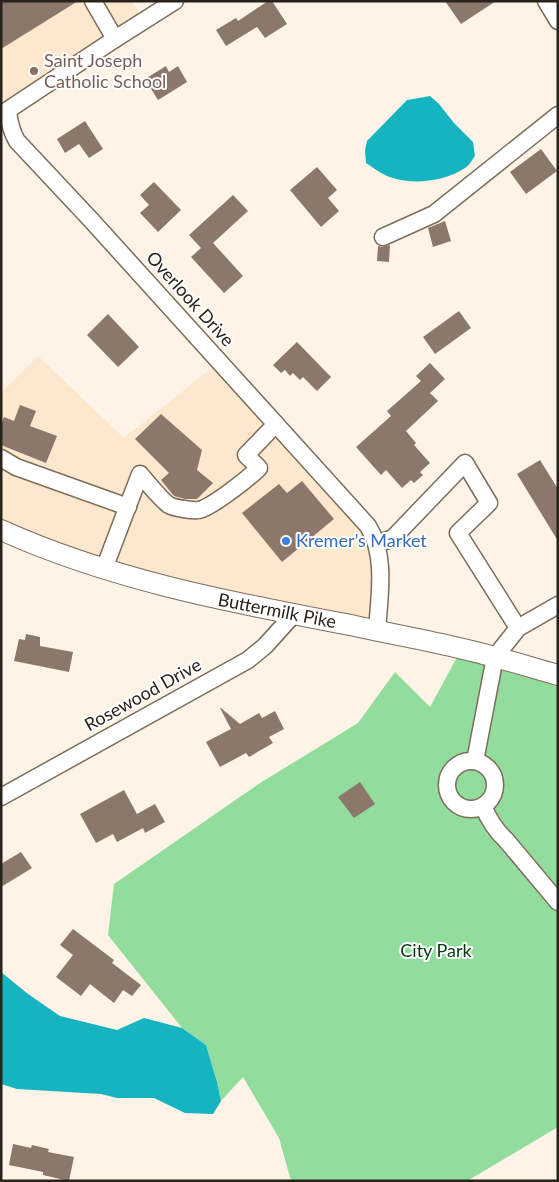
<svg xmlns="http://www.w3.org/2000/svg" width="559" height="1182" viewBox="0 0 559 1182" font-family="Lato,sans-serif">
<rect width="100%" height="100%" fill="#fdf3e7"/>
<g fill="#fde7cd">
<polygon points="1,1 132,1 144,21 1,114"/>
<polygon points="38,356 124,438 219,362 374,535 377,631 294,614 1,530 1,393"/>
</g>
<polygon fill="#92dd9e" points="462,648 558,675 558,1127 467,1181 291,1181 279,1138 243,1077 221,1101 217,1082 206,1045 182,1028 108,935 114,884 260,783 358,723 395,672 430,707"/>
<g fill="#16b3c1">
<path d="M430 96 439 104 454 123 473 142 475 156C472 160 469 166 465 168 446 181 414 185 393 178 384 176 374 168 366 163L365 150 367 141 407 100Z"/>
<polygon points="1,972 28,994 60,1016 117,1030 144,1018 182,1028 206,1045 217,1082 221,1101 213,1114 185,1113 154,1098 117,1098 101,1094 17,1089 1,1084"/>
</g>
<g fill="#8c776b">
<polygon points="1,1 78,1 1,49"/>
<polygon points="268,1 272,1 287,24 265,38 257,27 226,46 216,30 236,18 238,21"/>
<polygon points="445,1 496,1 461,24"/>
<polygon points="166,66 169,72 178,66 187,82 158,100 145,79"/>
<polygon points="85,121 103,149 89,158 79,144 65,153 57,139"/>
<polygon points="541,149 557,171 526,194 510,172"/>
<polygon points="317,167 337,190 328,198 339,211 321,227 290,190"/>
<polygon points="154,182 181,210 158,232 140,213 149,205 140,195"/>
<polygon points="233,195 248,211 213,243 243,276 224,293 191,257 201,248 189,235"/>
<polygon points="445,221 451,241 433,247 428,228"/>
<polygon points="390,245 389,262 377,261 378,246 382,247"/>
<polygon points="459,311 471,328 435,354 423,337"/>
<polygon points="108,314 139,347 118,367 87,335"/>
<polygon points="297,342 331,377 317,391 303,377 300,380 293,373 290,376 285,370 281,373 273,365"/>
<polygon points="430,363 445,379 430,393 438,401 406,431 416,443 414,445 430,463 420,472 423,475 414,483 411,480 402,488 386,470 381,475 356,447 391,416 387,411 421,381 416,376"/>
<polygon points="20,405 36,411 30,426 57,436 46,463 1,445 1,425 4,417 14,421"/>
<polygon points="161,414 202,450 197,470 213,483 197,499 185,499 174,496 161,480 169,473 135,439"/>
<polygon points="540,460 558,489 558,541 517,474"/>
<polygon points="302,481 334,519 282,562 242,513 279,484 287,493"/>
<polygon points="26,634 40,637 40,646 73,652 69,672 14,661 19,639 25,640"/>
<polygon points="220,708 221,708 240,724 259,713 262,718 275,711 284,729 269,737 273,743 249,757 246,753 220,767 206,742 231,729"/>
<polygon points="360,782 375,804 354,818 338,797"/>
<polygon points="124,790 137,814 155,804 165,822 145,833 143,828 117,842 113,834 96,843 80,814"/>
<polygon points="21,852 32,868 1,887 1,864"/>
<polygon points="73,929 114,960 112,963 141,985 132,996 123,990 114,1003 90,984 81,996 56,977 73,955 60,945"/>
<polygon points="13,1144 31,1148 32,1145 49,1149 48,1152 74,1157 69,1181 43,1175 43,1172 9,1165"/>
</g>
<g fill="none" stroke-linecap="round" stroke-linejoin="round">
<defs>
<g id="minor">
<polyline points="93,1 115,39"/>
<path d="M175 1 115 39 8 110C9 121 11 131 17 141L92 221 368 526C387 556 379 597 377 631"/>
<polyline points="546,1 558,21"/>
<polyline points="383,237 434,214 558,115"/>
<polyline points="1,458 16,467 128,507"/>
<polyline points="377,544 393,538 465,463 489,503 458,533 518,628"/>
<path d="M104 569 140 474C146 481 163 502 169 505 174 508 193 511 199 510 212 507 249 478 259 468L246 455 276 424"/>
<polyline points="475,761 495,657 518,628 558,605"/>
<circle cx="471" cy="785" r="24"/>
<polyline points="1,797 248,660 265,646 294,614"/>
<path d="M483 806C489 820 495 830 506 840L558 902"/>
</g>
<path id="major" d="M1 530C114 581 235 603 355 626 391 634 427 640 463 649 495 656 526 666 558 675"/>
</defs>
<use href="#minor" stroke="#7c6d5b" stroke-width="19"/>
<use href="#major" stroke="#7c6d5b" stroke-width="22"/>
<use href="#minor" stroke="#fff" stroke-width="16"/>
<use href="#major" stroke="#fff" stroke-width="20"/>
</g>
<circle fill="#8d6e63" stroke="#fff" stroke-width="2" cx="34" cy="71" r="5"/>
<circle fill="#3f7fe0" stroke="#fff" stroke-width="2" cx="286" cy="541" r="5"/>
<g text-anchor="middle" stroke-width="4" stroke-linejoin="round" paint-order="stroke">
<g font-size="18" fill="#785e54" stroke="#fff" text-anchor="start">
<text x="44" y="67">Saint Joseph<tspan x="44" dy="21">Catholic School</tspan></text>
</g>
<g font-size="18" fill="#29231c" stroke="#fff">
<text transform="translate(190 299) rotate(48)" y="6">Overlook Drive</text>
<text transform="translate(277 611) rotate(11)" y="6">Buttermilk Pike</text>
<text transform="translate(143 695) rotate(-29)" y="6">Rosewood Drive</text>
</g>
<g font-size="18" fill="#366cbe" stroke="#fff" text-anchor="start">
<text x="296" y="547">Kremer’s Market</text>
</g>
<g font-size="18" fill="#003911" stroke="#fff">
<text x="436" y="957">City Park</text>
</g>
</g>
<rect width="559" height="1182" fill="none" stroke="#29231c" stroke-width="5"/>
</svg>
